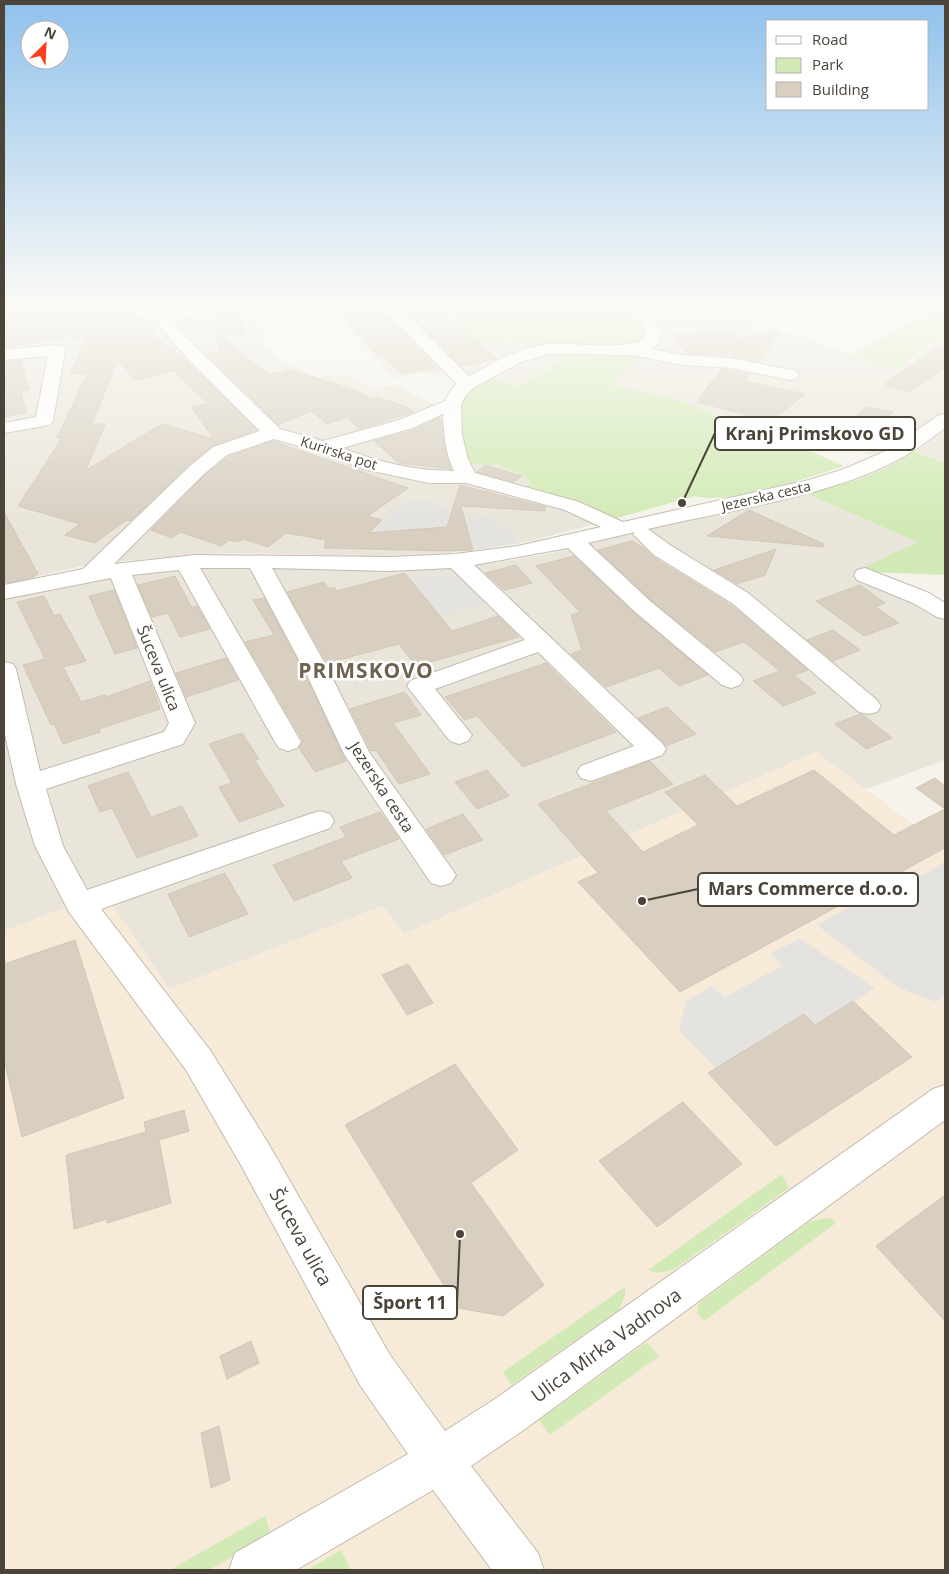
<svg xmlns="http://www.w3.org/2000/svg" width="949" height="1574" viewBox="0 0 949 1574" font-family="'Open Sans',sans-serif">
<rect width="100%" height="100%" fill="#f6f3ec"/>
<g fill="#eae5da">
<polygon points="4,302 276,302 282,313 261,323 262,343 285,362 316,377 345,375 376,389 395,385 457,416 484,464 497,465 527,476 531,481 526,487 610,520 530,541 448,553 373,556 232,553 188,555 91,564 4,584"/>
<polygon points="325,302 441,302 477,342 512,339 532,348 573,346 575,355 514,387 486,376 479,380 451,374 435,377 428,372 394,379"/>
<polygon points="621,302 751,302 729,313 898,369 924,351 945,332 945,463 915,451 897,462 825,442 737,424 680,400 609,385 643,356"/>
<polygon points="807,494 919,542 862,568 929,599 945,609 945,760 866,789 816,752 404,934 383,906 169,989 104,893 4,931 4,599 102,578 200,568 245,567 388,570 433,569 480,565 547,554 664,525"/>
</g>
<polygon fill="#f7ead8" points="816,752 945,848 945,1570 4,1570 4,931 104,893 169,989 383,906 404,934"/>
<g fill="#d2eab5">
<polygon points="441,302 621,302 648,329 645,340 622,347 532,348 512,339 477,342"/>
<polygon points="945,303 945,332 898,369 853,355"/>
<path d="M597 351 643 356 610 385 680 400 737 424 825 442 810 451 844 466C809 477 730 506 696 496L610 520 526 488 531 481 524 478 526 476 497 465 464 464 458 399 486 376 515 387 575 355 573 353Z"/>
<path d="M914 451 945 463V575L870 572 862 568 918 542 807 494C845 484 882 474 914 451Z"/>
<polygon points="782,1174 789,1188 673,1270 657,1273 648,1270"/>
<polygon points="826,1218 832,1219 836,1223 704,1321 697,1313 698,1306 701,1302 809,1222"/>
<polygon points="625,1287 625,1295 619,1310 511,1385 503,1372"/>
<polygon points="647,1342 659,1356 550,1435 539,1420"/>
<polygon points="265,1516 271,1535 209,1570 170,1570"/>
<polygon points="341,1550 350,1569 307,1570"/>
</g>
<g fill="#e5e3e0">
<polygon points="428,500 474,520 490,516 522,543 474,550 468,526 374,532 403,501"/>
<polygon points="453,574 458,578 468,575 493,600 439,616 411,579"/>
<polygon points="945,861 945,994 936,1002 899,988 817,925 915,870 922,876"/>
<polygon points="800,939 875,988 815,1025 804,1014 716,1068 679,1030 686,1001 712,986 725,997 782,966 770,953"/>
</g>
<g fill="#d8cfc1" stroke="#d3c7b4" fill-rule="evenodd">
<path d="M4 302H82L149 321 156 338 185 359 257 430 212 446 189 465 130 521 126 520 95 543 65 535 80 524 18 506 62 438H57L87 374H70L86 338 72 339 71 335 4 348ZM118 360 135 380 174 371 208 404 191 407 214 439 162 424 86 470 105 424H92Z"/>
<polygon points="331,302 375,302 438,368 402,374 384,356 379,356 339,314 342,314"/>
<polygon points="397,302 428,302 447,319 452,318 497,359 461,366"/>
<polygon points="237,306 238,308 241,308 246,334 219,336 269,375 276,372 281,373 289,369 354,390 372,399 377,397 407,407 414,412 360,429 347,418 327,424 311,411 278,425 206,354 219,351 213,313"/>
<polygon points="731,330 743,341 745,338 781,330 758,362 731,356 733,354 718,355 687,353 671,336"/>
<polygon points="945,342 945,367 910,392 884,384"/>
<polygon points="21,360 29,390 21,391 26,413 4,417 4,362"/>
<polygon points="721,369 750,374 744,381 805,394 771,421 697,402"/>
<polygon points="866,407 893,412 863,440 838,433"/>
<polygon points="438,418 441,418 444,444 451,469 399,463 374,441 414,430"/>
<polygon points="273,441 408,488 368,516 382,520 369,533 447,527 460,485 546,507 545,511 461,506 473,550 450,551 324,548 326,540 286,533 268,547 243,539 238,542 229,540 221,546 181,532 172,538 151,530 205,475 228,457"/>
<polygon points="485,465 522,476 514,482 477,472"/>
<polygon points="749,510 824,544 823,547 707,536"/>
<polygon points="4,512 38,574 33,576 34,577 7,583 4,577"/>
<polygon points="632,541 644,548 653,557 731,605 808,670 794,675 816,693 783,706 753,681 780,671 744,642 715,652 651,600 598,550"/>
<polygon points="776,549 765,575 737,584 714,570"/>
<polygon points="574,556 633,612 708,675 679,686 659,668 606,687 571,654 582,650 571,615 580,612 536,566"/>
<polygon points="516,565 532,583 504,590 485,573"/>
<polygon points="405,573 452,631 498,616 519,637 416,666 399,644 327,663 287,592 324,582 329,589 334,587 337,591"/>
<polygon points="175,576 192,608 197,606 210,629 180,637 168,613 152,617 138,585"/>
<polygon points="860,585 885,603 875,607 899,623 864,636 816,601"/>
<polygon points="114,590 137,648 115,654 89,596"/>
<polygon points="44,596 54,616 60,614 86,661 63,667 81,702 105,695 106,697 150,681 160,709 99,729 100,732 63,744 54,724 51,725 23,665 45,659 17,602"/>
<polygon points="264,598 304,673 346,761 315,772 299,748 303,741 245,642 274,635 253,600"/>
<polygon points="833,630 860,650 833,661 807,640"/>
<polygon points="226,658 238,680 186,697 176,673"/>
<polygon points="546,663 616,732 523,767 477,716 465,720 445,697"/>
<polygon points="405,692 421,715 393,723 430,774 399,784 376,750 371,751 350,709"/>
<polygon points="667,707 696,734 666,746 638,718"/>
<polygon points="860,714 863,715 892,738 866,749 835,724"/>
<polygon points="242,733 259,759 255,761 284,806 239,822 219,787 232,783 209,744"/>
<polygon points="650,761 673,784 606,811 643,852 698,825 665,792 705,775 737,806 814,770 894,835 945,809 916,788 935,778 945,786 945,848 680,992 578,882 598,873 538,804"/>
<polygon points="487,770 509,796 477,809 455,782"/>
<polygon points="128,772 151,817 182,806 198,836 137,858 112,808 100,812 88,786"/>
<polygon points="380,812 399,839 341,861 352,878 294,901 273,865 346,837 340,827"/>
<polygon points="463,814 483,840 444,855 426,829"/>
<polygon points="225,873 248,914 189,937 168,894"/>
<polygon points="75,940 124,1098 22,1137 4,1059 4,964"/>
<polygon points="408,964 433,1003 407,1015 382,975"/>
<polygon points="853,1001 912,1057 776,1146 708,1073 804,1014 815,1025"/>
<polygon points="455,1064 518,1150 471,1183 544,1285 503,1316 458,1308 345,1125"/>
<polygon points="683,1102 742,1164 657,1227 599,1161"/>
<polygon points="184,1110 189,1131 159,1140 171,1203 107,1223 107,1219 74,1229 66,1155 146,1132 144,1122"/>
<polygon points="945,1195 945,1321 876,1246"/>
<polygon points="251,1341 259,1363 227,1379 220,1356"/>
<polygon points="219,1426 230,1480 211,1488 201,1433"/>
</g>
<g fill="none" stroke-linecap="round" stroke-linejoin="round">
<defs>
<g id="minor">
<polygon points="99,302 128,302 137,304 139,302 156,302 147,313 141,315 102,305"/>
<path d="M209 302H235L232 305 173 322 198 349 280 429 323 441 399 420 445 401 452 388 457 384 377 302H394L469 376C495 362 521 346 551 344 581 342 614 351 643 340L646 333 641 324 620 302H637L654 319 662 333 656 346 650 349 682 355 731 358 796 371 799 375 796 379 790 380 731 368 682 365 632 355 550 354 521 362 473 388 466 395 461 404 462 435 468 459 475 473 579 502 623 522 809 480 844 469 888 450 939 415 945 414V428C931 438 917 450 901 458 830 497 728 510 648 529L670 545 748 593 877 700 881 706 877 712 868 714 859 712 732 603 654 555 633 534 635 532 588 543 650 601 740 675 743 680 740 685 731 688 722 685 634 611 568 548 474 565 662 743 666 749 662 755 591 781 581 778 577 772 581 766 634 746 538 652 435 689 472 735 468 741 459 744 450 741 407 686 410 681 525 640 451 568 390 571 272 568 330 673 369 752 456 875 451 883 441 886 431 883 344 754 306 673 250 568H200L301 742 297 748 288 751 279 748 275 742 179 570 132 575 195 723 183 744 46 789 63 846 87 890 310 814 320 811 330 814 334 821 330 828 101 909 210 1050 268 1143 390 1355 445 1431 495 1399 933 1089 945 1085V1120L525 1429 471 1466 538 1553 544 1570H492L433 1490 296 1570H229L235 1553 408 1454 360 1385 242 1167 186 1070 69 912 35 846 16 784 4 730V662L13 664 16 669 40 771 164 732 169 723 111 578 4 599V585L83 569 190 466 213 447 260 431 186 357 154 320 156 317ZM443 414C444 435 445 453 454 471 415 471 378 462 342 448L413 428ZM274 439 316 451 363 469 429 483H466L565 510 601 527 518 546 455 554 390 557 195 555 114 564 204 474 227 455Z"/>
<polygon points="57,345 63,346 65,350 53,421 50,425 4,433 4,423 36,417 48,356 4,360 4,350"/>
<polygon points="865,568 929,593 945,603 945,619 937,617 913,603 857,580 854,575 857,570"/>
</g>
</defs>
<use href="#minor" stroke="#c2bbae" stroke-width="2"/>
<use href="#minor" fill="#fff" fill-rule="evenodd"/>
</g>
<linearGradient id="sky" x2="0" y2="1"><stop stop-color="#8fc1ec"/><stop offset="0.58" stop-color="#fbfaf6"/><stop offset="1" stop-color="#fbfaf6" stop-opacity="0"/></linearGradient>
<rect width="949" height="523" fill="url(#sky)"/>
<g text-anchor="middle" stroke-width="5" stroke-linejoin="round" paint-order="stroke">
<g font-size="14" fill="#4b4439" stroke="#fff">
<text transform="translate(339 453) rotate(18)" y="5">Kurirska pot</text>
<text transform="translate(766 496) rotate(-13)" y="5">Jezerska cesta</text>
</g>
<g font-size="16" fill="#4b4439" stroke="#fff">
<text transform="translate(159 668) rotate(68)" y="6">Šuceva ulica</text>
<text transform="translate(382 787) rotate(57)" y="6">Jezerska cesta</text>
</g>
<g font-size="19" fill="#4b4439" stroke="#fff">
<text transform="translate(301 1237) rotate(61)" y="7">Šuceva ulica</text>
<text transform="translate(606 1345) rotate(-36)" y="7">Ulica Mirka Vadnova</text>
</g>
<g font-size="21" font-weight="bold" letter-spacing="1" fill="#6e6250" stroke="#fff">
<text x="366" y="678">PRIMSKOVO</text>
</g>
</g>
<path fill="none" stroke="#4b4439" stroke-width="2" d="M682 503L715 433M642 901L698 889M460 1234L457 1303"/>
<g fill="#4b4439" stroke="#fff" stroke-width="2">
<circle cx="682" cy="503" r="5"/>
<circle cx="642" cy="901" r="5"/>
<circle cx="460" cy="1234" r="5"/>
</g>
<g fill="#fff" stroke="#4b4439" stroke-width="2">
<rect x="715" y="417" width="200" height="33" rx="5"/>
<rect x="698" y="873" width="220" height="33" rx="5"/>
<rect x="363" y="1286" width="94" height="33" rx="5"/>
</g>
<g font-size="18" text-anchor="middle" font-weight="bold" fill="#4b4439">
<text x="815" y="440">Kranj Primskovo GD</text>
<text x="808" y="895">Mars Commerce d.o.o.</text>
<text x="410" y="1309">Šport 11</text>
</g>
<rect width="949" height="1574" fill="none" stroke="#4b4439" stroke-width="10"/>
<rect x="766" y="20" width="162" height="90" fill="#ffffff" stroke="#b7b4b0"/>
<rect x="776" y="36" width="25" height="8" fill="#ffffff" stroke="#b7b4b0"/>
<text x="812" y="45" font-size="15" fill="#4b4439">Road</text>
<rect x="776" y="58" width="25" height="15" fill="#d2eab5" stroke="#b7b4b0"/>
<text x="812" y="70" font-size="15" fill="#4b4439">Park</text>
<rect x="776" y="82" width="25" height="15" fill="#d8cfc1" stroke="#b7b4b0"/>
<text x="812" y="95" font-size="15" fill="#4b4439">Building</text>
<g transform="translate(45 45) rotate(24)"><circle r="24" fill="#ffffff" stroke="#b7b4b0"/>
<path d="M0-4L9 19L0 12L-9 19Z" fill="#fc3f1d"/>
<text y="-8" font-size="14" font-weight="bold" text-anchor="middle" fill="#4b4439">N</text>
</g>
</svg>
